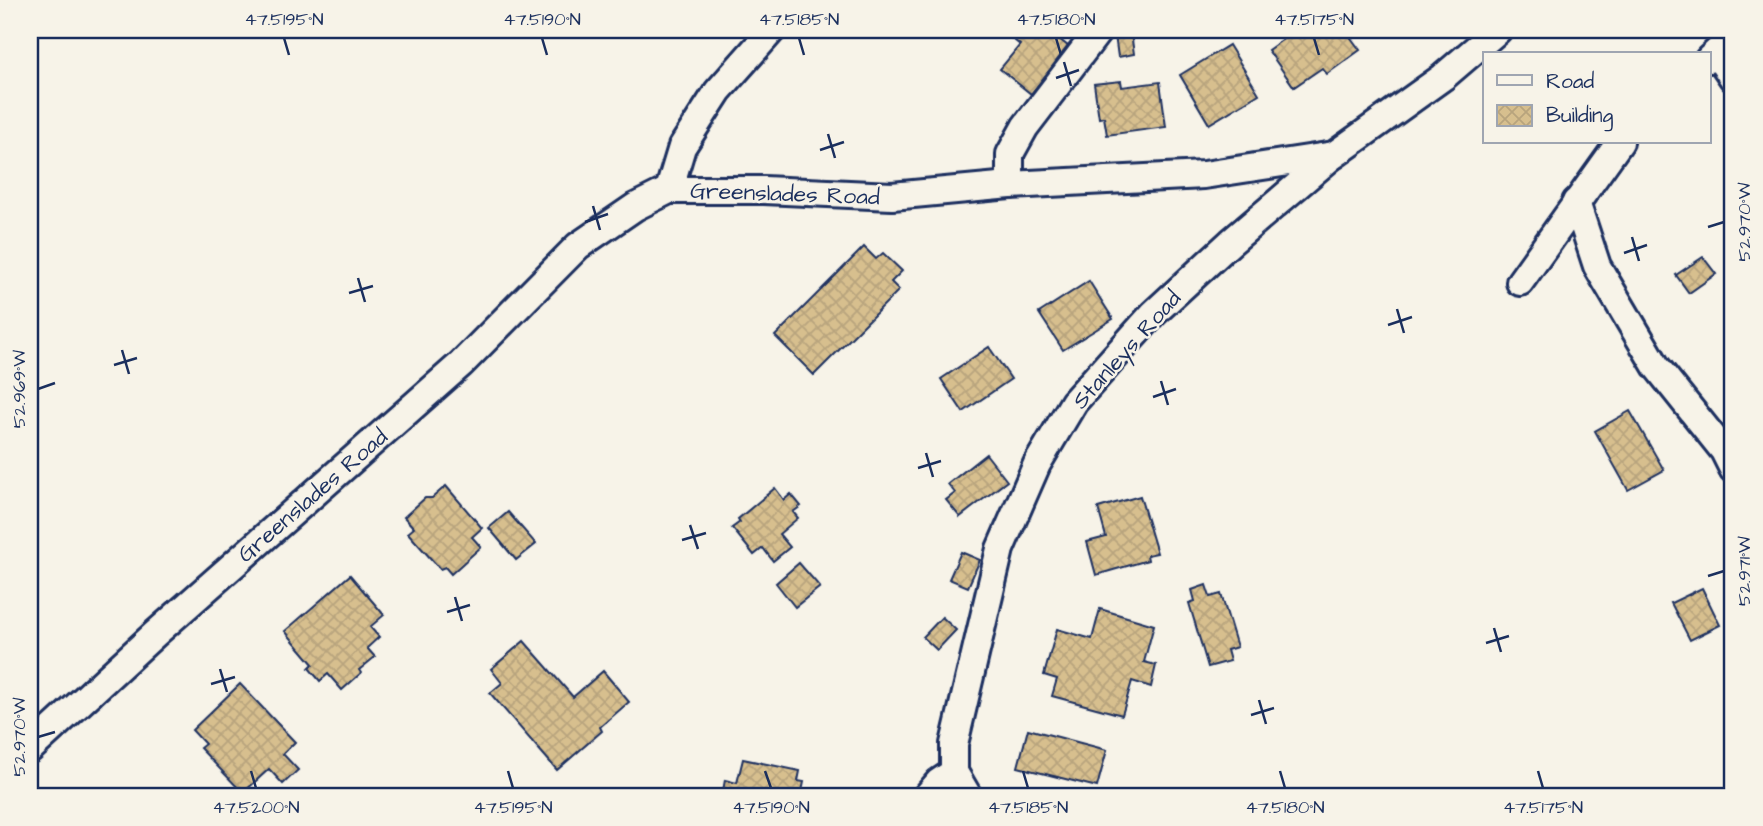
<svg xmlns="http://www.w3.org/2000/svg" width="1763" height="826" viewBox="0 0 1763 826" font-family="'Architects Daughter',sans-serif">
<defs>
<pattern id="building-cross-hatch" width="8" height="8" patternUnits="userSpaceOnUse" patternTransform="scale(1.75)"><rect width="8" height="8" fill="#d7bf8e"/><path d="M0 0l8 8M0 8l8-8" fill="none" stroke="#b8a47d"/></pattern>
</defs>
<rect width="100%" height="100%" fill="#f7f3e8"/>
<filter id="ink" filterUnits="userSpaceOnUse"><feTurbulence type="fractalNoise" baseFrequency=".0143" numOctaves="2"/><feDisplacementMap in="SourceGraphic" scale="14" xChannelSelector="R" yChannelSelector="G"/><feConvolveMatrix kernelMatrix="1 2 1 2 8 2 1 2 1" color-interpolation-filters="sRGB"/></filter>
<g filter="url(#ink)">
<g fill="url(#building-cross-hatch)" stroke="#1b2f5e" stroke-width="2">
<polygon points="1008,30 1026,30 1029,32 1031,30 1048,30 1069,47 1031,94 1000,69 1020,45 1005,33"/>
<polygon points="1296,30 1345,30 1360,50 1327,74 1322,68 1294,87 1268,50"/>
<polygon points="1131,33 1134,54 1118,57 1115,35"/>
<polygon points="1229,45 1259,94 1209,124 1180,75"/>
<polygon points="1121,81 1122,87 1160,82 1166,127 1107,135 1104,117 1099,118 1094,84"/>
<polygon points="864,247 876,259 883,253 902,271 891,282 899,290 814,375 775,336"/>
<polygon points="1703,257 1716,274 1689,293 1676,275"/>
<polygon points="1089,281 1113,319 1063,350 1039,313"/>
<polygon points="989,347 1011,379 963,412 941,379"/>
<polygon points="1630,411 1664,470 1628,490 1595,431"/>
<polygon points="986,454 1007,481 960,517 946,500 955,493 948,484"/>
<polygon points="446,486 482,528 472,537 481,547 451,574 445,567 440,569 408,533 414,528 404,517 425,498 432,498"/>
<polygon points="775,488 784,500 791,494 801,506 793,512 798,518 779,534 790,547 773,561 763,548 754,555 732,528 740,522 738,519"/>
<polygon points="1140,496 1157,553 1147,555 1148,560 1096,575 1087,542 1106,537 1098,508"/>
<polygon points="508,512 536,544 516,560 489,528"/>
<polygon points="961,552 980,560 968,587 949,579"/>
<polygon points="799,563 820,587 795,607 776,583"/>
<polygon points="350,575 384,615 370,627 379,637 367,648 375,657 359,670 361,673 342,690 328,674 320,681 309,668 313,664 285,631"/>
<polygon points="1206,585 1210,597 1221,594 1237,647 1227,650 1230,661 1208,667 1189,603 1195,601 1192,590"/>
<polygon points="1702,588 1720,625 1690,640 1671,603"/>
<polygon points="1100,609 1154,625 1144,662 1156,665 1151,687 1132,681 1122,715 1052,696 1057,679 1044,675 1057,629 1092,639"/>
<polygon points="942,617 956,630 937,650 923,637"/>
<polygon points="524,641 573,697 603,671 629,702 600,727 602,731 557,770 490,693 502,683 491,669"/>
<polygon points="240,684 295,742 283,754 298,770 283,784 269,769 243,793 200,748 205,744 192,730"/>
<polygon points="1028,729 1107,750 1097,787 1018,767"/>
<polygon points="743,759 800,771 798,781 804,782 801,796 722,796 725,780 737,783"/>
</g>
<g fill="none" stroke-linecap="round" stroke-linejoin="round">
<defs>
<g id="street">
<polyline points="1716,53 1733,78"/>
<polyline points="1709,59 1733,37"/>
<polyline points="1010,185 1010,154 1025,127 1099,30"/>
<polyline points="669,190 682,147 718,91 772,30"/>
<polyline points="1576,202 1597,266 1656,366 1724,451 1733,469"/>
<polyline points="1520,282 1620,142"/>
<polyline points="30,749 155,634 461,364 578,246 635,207 669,190 764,190 892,196 1010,185 1204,175 1334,155 1443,77 1498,30"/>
<polyline points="927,796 939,782 954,772"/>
<polyline points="968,796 954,772 954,744 1000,549 1037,464 1074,402 1154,313 1231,242 1332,156"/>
</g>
</defs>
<use href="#street" stroke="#1b2f5e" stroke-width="32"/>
<use href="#street" stroke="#f7f3e8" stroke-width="26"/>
</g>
</g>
<path fill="none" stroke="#1b2f5e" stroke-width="2.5" d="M284 38 289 55M542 38 547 55M799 38 804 55M1056 38 1061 55M1314 38 1319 55M1064 62 1071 86M1056 78 1079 70M828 134 835 158M820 150 844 142M593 206 600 230M585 222 608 214M1708 227 1724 222M1632 237 1639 261M1624 253 1647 245M358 278 365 302M349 293 373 286M1397 309 1404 333M1388 325 1412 317M122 350 129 374M114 365 137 358M1161 381 1168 405M38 389 55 383M1153 397 1176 389M926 453 933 477M918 468 941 461M690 525 698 549M682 540 706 533M1708 576 1724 571M455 597 462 621M447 612 470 605M1494 628 1501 652M1486 643 1509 636M220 669 227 692M211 684 235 677M1259 700 1266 724M1251 715 1274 708M38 737 55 732M251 771 256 788M508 771 513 788M765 771 771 788M1023 771 1028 788M1280 771 1285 788M1538 771 1543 788"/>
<g text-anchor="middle" stroke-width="5" stroke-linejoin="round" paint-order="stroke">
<g font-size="23" fill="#1b2f5e" stroke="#f7f3e8">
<text transform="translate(785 193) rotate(2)" y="8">Greenslades Road</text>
<text transform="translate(1126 349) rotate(-48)" y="8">Stanleys Road</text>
<text transform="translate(312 495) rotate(-41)" y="8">Greenslades Road</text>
</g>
</g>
<rect width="1763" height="826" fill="none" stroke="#f7f3e8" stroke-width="77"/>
<rect x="1483" y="52" width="228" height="91" fill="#f7f3e8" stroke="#9fa5b1" stroke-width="2"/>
<rect x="1497" y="75" width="35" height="10" fill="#f7f3e8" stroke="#9fa5b1" stroke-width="2"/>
<text x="1546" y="88" font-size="21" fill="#1b2f5e">Road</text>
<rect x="1497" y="105" width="35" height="21" fill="url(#building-cross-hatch)" stroke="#9fa5b1" stroke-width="2"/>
<text x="1546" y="122" font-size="21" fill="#1b2f5e">Building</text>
<rect x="38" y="38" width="1686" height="750" fill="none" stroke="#1b2f5e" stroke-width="2.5"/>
<g font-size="18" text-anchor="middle" fill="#1b2f5e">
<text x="284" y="25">47.5195°N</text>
<text x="542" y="25">47.5190°N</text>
<text x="799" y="25">47.5185°N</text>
<text x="1056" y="25">47.5180°N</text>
<text x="1314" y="25">47.5175°N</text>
<text transform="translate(1744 222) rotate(-90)" y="6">52.970°W</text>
<text transform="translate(19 389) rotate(-90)" y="6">52.969°W</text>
<text transform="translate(1744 571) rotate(-90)" y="6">52.971°W</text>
<text transform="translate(19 737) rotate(-90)" y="6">52.970°W</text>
<text x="256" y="813">47.5200°N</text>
<text x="513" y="813">47.5195°N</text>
<text x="771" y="813">47.5190°N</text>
<text x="1028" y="813">47.5185°N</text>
<text x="1285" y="813">47.5180°N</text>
<text x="1543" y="813">47.5175°N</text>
</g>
</svg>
